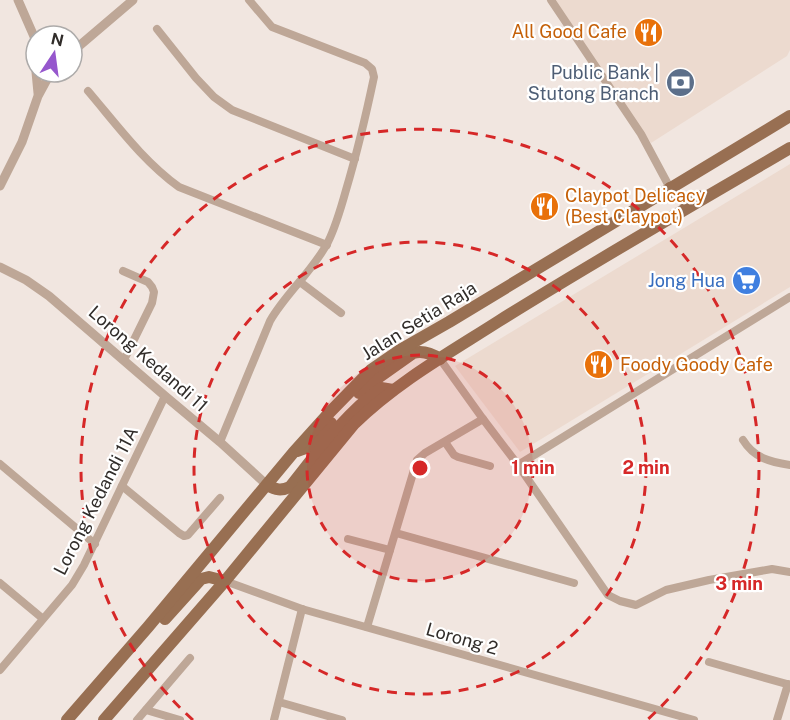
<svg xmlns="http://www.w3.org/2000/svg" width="790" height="720" viewBox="0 0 790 720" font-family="'Public Sans',sans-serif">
<rect width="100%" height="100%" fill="#f1e6e0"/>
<g fill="#ecdacf">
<polygon points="555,0 790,0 790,50 787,56 651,143"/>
<polygon points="790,164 790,287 520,452 455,366"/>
</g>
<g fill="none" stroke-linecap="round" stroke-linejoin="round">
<g stroke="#bea797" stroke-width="8">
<polyline points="551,0 641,134 670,188"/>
<polyline points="157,29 196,78 214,97 232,110 355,159"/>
<path d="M88 91C117 125 143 161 179 187L327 245"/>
<polyline points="123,271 148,282 152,287 154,292 152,303 124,360"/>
<polyline points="300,282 341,313"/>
<polyline points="440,359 483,419 518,465 608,595 620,601 636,605 666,590 709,580 772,569 790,572"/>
<path d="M743 440C754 458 770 462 790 465"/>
<path d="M220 442 270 321C286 293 313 271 328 242 336 226 341 208 346 190 357 153 366 115 374 77L372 69 365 63 272 27 249 0"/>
<polyline points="445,442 454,455 458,457 490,466"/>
<polyline points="0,464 95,544"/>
<polyline points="518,465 790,297"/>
<polyline points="122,486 179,533 184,536 188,535 220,498"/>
<polyline points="396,533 574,583"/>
<polyline points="348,539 390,550"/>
<polyline points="225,581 302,609 694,720"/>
<polyline points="0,583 42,618"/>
<polyline points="367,627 417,460 425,453 483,419"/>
<polyline points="709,662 790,685"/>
<polyline points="0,670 72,585 84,565 165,396"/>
<polyline points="279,702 342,720"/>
<polyline points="146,710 180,720"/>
<polyline points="137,720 190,658"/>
<polyline points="274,720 302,609"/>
<polyline points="777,720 788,684"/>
</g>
<g stroke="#bea797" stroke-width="9">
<polyline points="18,0 36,41"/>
<polyline points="35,41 36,67"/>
<polyline points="72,52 133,0"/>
<polyline points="36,72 38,93"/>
<polyline points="0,186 22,142 38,96 51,72"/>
<polyline points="0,267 26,280 49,296 165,396 220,442 267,485"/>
</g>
<g stroke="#986f52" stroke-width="12">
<path d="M670 188C678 200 685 202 698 196"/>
<path d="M359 393 365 387 413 353C423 350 431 353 440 359"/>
<polyline points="297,451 311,446 331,423"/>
<path d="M267 485C276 490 281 491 290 487 318 452 345 414 381 388L393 390"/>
<polyline points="165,619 201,579 209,577 225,581"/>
<polyline points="67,720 148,627 293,453 329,413 371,370 400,350 449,322 790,116"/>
<path d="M104 720 225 581 354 424C397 382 449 353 499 321 595 261 693 205 790 148"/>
</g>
</g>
<circle cx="420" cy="468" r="113" fill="#d62828" fill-opacity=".12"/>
<g fill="none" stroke="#d62828" stroke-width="3" stroke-dasharray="10 8">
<circle cx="420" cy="468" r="113"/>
<circle cx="420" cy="468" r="226"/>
<path d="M193 720A339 339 0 1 1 647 720"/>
</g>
<defs>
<symbol id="restaurant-disc" viewBox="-11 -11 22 22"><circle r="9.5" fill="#e8710a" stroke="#fff"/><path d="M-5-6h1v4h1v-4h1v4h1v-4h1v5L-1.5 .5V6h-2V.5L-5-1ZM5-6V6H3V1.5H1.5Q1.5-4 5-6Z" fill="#fff"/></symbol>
<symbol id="bank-disc" viewBox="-11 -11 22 22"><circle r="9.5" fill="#5c6f8a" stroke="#fff"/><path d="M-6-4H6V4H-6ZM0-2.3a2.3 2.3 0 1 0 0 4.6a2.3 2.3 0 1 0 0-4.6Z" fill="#fff"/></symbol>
<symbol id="supermarket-disc" viewBox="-11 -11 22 22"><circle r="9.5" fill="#3f7fe0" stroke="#fff"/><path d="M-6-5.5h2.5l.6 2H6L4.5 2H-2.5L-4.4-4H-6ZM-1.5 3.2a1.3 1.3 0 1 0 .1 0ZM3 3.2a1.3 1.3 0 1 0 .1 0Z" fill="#fff"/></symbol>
</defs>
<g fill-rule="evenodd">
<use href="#restaurant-disc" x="632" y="16" width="33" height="33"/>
<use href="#bank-disc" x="664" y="66" width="33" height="33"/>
<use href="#restaurant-disc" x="528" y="190" width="33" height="33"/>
<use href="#supermarket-disc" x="730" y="264" width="33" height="33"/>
<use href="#restaurant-disc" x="582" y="348" width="33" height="33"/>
</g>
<g text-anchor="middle" stroke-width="4.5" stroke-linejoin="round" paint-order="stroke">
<g font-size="18" fill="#c56008" stroke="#fff" text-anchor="start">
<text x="627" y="38" text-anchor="end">All Good Cafe</text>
<text x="565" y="202">Claypot Delicacy<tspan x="565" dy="21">(Best Claypot)</tspan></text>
<text x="620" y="371">Foody Goody Cafe</text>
</g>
<g font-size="18" fill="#4e5e75" stroke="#fff" text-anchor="end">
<text x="659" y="79">Public Bank |<tspan x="659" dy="21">Stutong Branch</tspan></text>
</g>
<g font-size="18" fill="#366cbe" stroke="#fff" text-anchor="end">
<text x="725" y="287">Jong Hua</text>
</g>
<g font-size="18" fill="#312d2a" stroke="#fff">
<text transform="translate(419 321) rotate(-32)" y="6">Jalan Setia Raja</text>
<text transform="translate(148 359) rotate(41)" y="6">Lorong Kedandi 11</text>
<text transform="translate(96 501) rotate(-63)" y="6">Lorong Kedandi 11A</text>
<text transform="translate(462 639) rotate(16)" y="6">Lorong 2</text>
</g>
</g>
<circle cx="420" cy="468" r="9" fill="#d62828" stroke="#fff" stroke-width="3"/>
<g font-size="18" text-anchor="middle" font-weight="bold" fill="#d62828" stroke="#fff" stroke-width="4.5" stroke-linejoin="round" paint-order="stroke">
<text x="533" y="474">1 min</text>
<text x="646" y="474">2 min</text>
<text x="739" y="590">3 min</text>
</g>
<g transform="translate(54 54) rotate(13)"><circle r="28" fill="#ffffff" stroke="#adabaa" stroke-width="1.5"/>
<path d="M0-4.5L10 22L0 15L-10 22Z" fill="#9657cd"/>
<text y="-9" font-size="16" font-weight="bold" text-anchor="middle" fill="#312d2a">N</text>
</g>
</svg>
